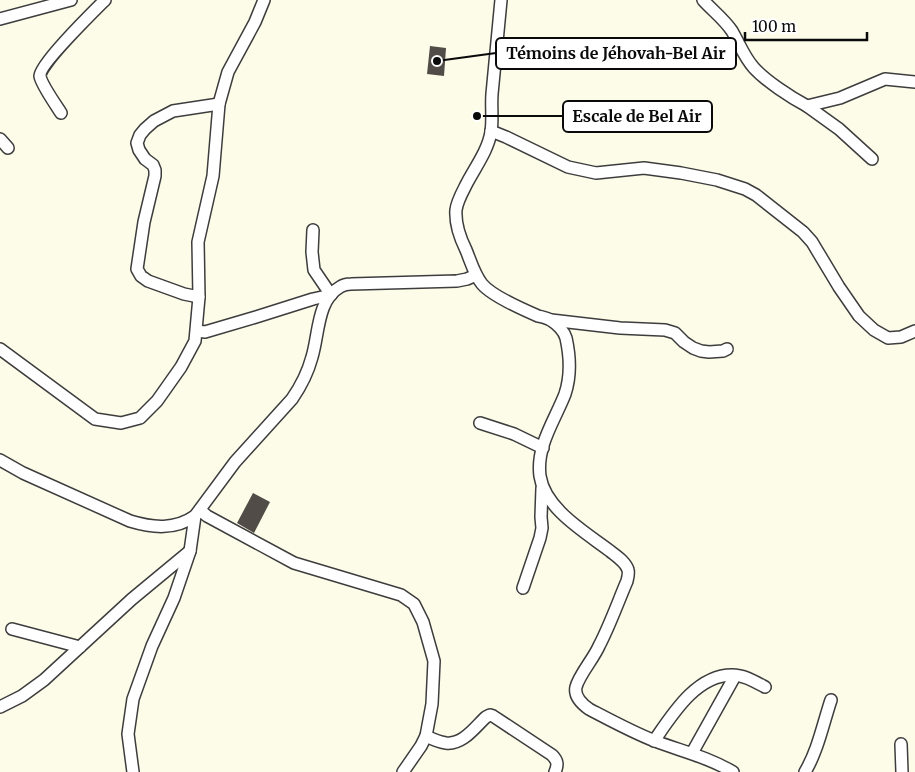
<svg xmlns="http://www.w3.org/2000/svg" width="915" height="772" viewBox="0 0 915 772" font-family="Merriweather,serif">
<rect width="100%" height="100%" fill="#fdfce9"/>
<g fill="#514c47">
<polygon points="430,46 446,48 444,76 427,74"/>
<polygon points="253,493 270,502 254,533 237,523"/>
</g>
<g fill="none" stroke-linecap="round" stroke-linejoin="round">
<defs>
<g id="minor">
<path d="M501 0C498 31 495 63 492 94 491 106 493 119 491 132 488 150 476 166 467 183 463 191 457 201 456 210 455 224 460 238 466 250 471 262 474 274 482 284 491 295 524 310 538 316 542 317 548 318 552 321 557 324 564 331 566 338 570 356 571 376 565 394 555 420 536 446 540 476 545 509 585 532 610 551 616 556 626 562 628 570 629 573 628 577 627 581 618 602 610 625 599 646 594 658 579 675 576 687 574 696 582 704 589 709 610 720 632 732 655 741 681 751 708 757 733 772"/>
<path d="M703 0C713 11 724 19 732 31 739 43 744 57 754 68 766 81 790 97 807 106L840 98 885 79 915 82"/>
<polyline points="0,19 71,0"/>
<polyline points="807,106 839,129 872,159"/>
<path d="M61 113C56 105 41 84 40 76 39 65 94 11 105 0"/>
<polyline points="491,131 506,137 568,167 596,173 644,168 681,173 717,180 745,189 756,195 803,232 812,242 839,287 859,316 874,330 888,338 901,337 915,331"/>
<polyline points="0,139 8,148"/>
<polyline points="199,297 184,294 148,281 141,276 137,269 144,222 155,176 155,170 153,165 145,159 139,150 137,143 140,135 145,129 154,121 173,111 219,104"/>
<polyline points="551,320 620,328 665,330 675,333 684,342 693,348 701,351 709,352 723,351 727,349"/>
<polyline points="197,331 205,332 256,317 313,299 331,295 314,270 312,252 313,230"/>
<polyline points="0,349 95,419 121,423 140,418 157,401 181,367 195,341 199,297 198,242 213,176 219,104 228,72 255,22 264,0"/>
<polyline points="480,423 514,434 543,448"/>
<path d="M0 460 23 473 130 521C153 528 175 530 195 516L235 462 292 399C301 386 308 372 312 357 319 334 317 300 340 287 343 285 348 284 351 284L457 281 467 279 476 275"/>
<polyline points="200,510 207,516 294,563 401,595 414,604 423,622 434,661 432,704 426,736 421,746 403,772"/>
<polyline points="523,588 540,538 542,528 541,517 542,488"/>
<polyline points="12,629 80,647"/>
<polyline points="0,707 22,696 44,680 132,599 190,551"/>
<path d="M426 736C432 739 439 742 446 743 463 745 475 727 486 717L490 715 493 716 552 755C558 761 558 765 555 772"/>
<path d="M654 741C672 715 696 675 732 675 744 675 754 681 765 687"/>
<polyline points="901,744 902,772"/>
<polyline points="692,753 735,676"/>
<polyline points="133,772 128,734 133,699 152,646 174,598 190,551 195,516"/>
<path d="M805 772C818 750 823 724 831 700"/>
</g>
</defs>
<use href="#minor" stroke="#3d3d3d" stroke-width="14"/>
<use href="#minor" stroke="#fff" stroke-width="11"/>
</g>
<path fill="none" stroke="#0a0a0a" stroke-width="2" d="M437 61L496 53M477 116L563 116"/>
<g fill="#0a0a0a" stroke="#fff" stroke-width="2">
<circle cx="437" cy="61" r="5"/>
<circle cx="477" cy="116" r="5"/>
</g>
<g fill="#fff" stroke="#0a0a0a" stroke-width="2">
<rect x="496" y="38" width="240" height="31" rx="5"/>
<rect x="563" y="101" width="149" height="31" rx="5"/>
</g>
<g font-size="16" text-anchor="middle" font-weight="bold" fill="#0a0a0a">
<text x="616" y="59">Témoins de Jéhovah-Bel Air</text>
<text x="637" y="122">Escale de Bel Air</text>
</g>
<path d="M745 32v8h122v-8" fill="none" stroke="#0a0a0a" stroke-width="2.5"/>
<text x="752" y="32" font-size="15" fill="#0a0a0a" stroke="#ffffff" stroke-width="4" paint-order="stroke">100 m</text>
</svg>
